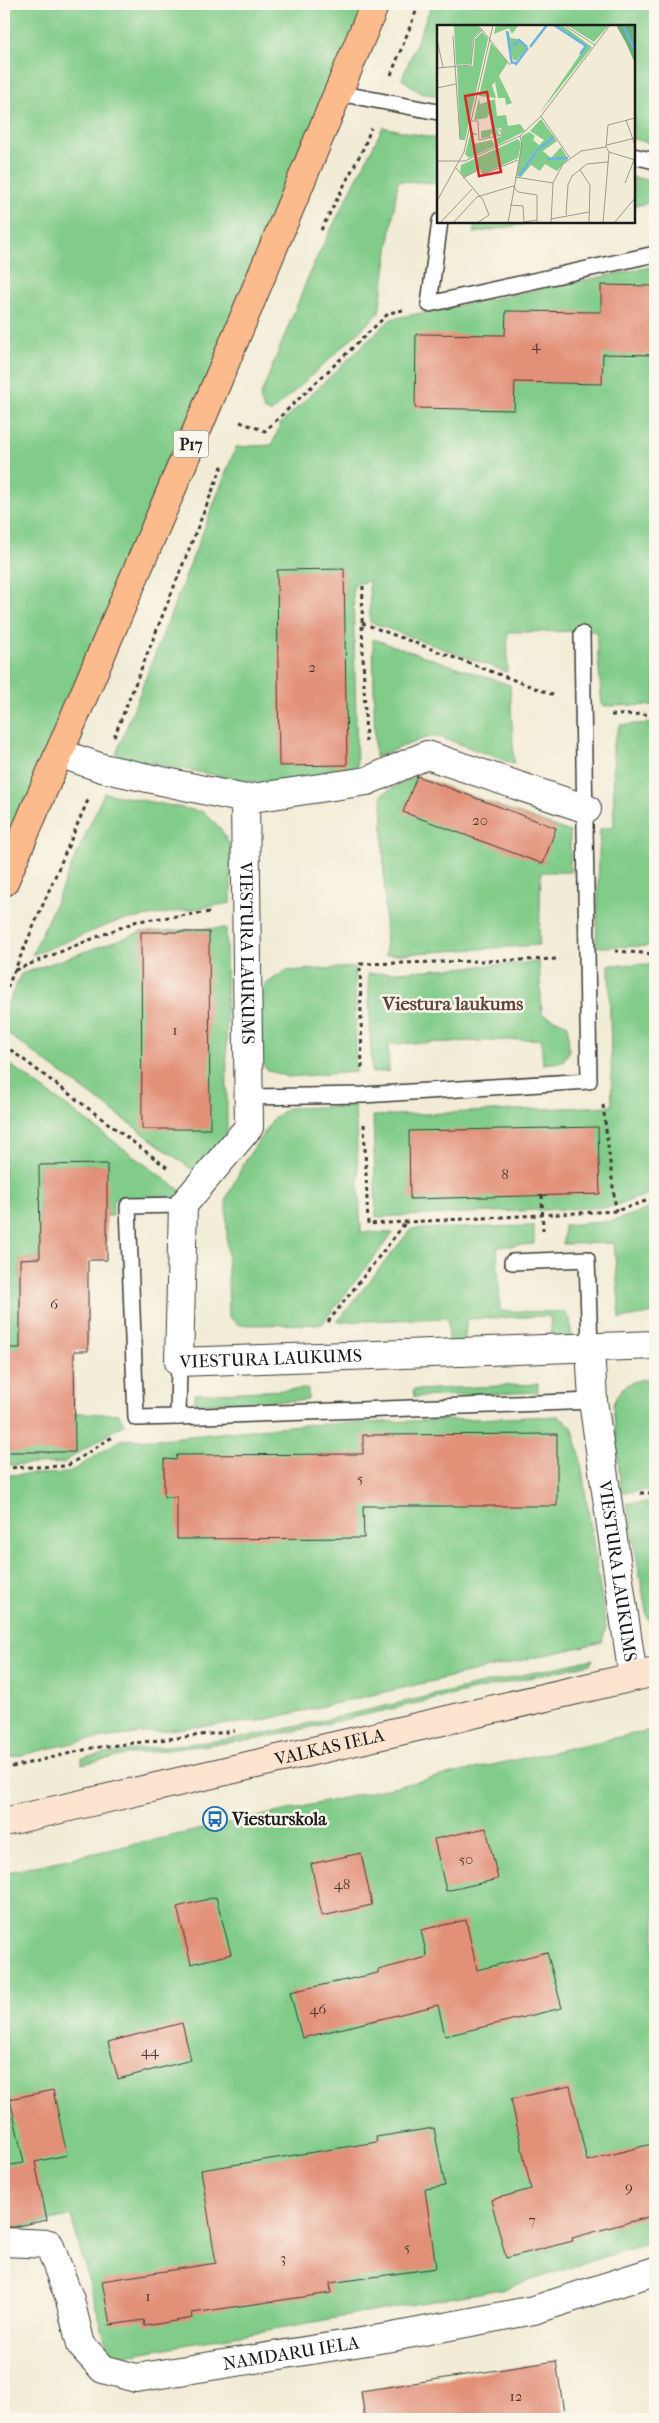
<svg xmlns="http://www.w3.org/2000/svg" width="659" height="2423" viewBox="0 0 659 2423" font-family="'IM FELL French Canon',serif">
<rect width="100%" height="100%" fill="#fbf7ec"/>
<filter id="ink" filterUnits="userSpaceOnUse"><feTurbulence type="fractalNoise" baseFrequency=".02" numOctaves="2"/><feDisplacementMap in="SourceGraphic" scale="10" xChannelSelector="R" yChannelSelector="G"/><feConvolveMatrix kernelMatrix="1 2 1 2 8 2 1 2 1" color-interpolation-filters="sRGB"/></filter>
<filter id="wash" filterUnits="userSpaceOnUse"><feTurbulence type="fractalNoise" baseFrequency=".0096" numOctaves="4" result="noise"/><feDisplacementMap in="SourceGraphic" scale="20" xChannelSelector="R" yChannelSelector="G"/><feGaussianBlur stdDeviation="1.12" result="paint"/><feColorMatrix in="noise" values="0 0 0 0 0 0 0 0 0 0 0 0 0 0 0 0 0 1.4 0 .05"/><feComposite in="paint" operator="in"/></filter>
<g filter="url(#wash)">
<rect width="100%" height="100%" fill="#f2ecd6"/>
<g fill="#81cc89" stroke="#4e7452">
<polygon points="4,4 375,4 4,881"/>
<polygon points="432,4 655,4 655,144 633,139 633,26 438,26 438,96 421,93 402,79"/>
<polygon points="383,127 438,139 438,183 398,181 379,313 272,412 264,411 260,397 313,265"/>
<polygon points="633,177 655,182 655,202 633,206"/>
<polygon points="474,221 542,221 474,233"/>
<polygon points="655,266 655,705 602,706 596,631 508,632 507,672 370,622 369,581 353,585 357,771 282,787 136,761 116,754 236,447 272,445 281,423 391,319"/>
<polygon points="373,639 510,685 514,764 440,737 425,738 375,757"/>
<polygon points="655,723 655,946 596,947 600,829 614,827 613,744 620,725"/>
<polygon points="416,776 570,832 570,872 541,872 539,945 386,955 382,794"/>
<polygon points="104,793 204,812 221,829 231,848 231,903 118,921 32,955"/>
<polygon points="226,928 227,1136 194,1171 4,1031 4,1012 21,974 141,932"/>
<polygon points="539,962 542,1014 568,1025 569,1052 562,1062 543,1064 541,1039 388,1044 389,1071 372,1073 368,974"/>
<polygon points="655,964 655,1192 610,1207 376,1217 373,1116 612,1106 609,965"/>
<polygon points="355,967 356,1072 287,1077 267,1070 256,1057 256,1000 266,984 285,971"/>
<polygon points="4,1060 181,1191 180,1197 113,1200 113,1216 107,1216 106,1165 39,1165 40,1258 20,1259 20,1348 6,1349 7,1451 74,1451 75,1413 119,1414 124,1424 63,1463 4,1465"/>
<polygon points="355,1106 361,1232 393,1233 322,1324 239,1325 229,1317 226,1199 245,1161 273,1119 287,1108"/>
<polygon points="655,1207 655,1313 620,1319 614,1243 563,1244 564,1225 613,1221"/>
<polygon points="534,1226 534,1244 497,1247 500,1311 564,1312 570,1319 572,1342 552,1344 550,1316 467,1319 464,1342 449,1345 448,1318 337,1322 411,1229"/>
<path d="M655 1378V1490L621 1492 613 1405C620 1383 634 1380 655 1378Z"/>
<polygon points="538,1384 538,1392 414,1397 413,1390"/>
<polygon points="308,1389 308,1400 195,1404 195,1394"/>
<polygon points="558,1416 572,1427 579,1451 606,1627 602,1642 259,1721 184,1728 86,1740 4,1759 4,1475 69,1473 120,1440 160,1439 299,1425"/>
<polygon points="627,1503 655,1503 655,1627 647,1617"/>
<path d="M593 1659 590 1664 259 1739 131 1754 82 1764V1758C140 1747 199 1744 258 1735Z"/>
<polygon points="655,1729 655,2241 506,2288 110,2358 71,2216 4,2233 4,1873"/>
</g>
<g id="blocks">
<g fill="#e29078">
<polygon points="601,285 655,286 655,355 603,354 602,384 515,382 514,410 415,408 416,334 505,335 506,311 601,312"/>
<polygon points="344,569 347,765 279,766 277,570"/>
<polygon points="417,776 556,828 543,864 403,812"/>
<polygon points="141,932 209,932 210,1129 142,1129"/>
<polygon points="598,1127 600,1194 410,1199 409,1131"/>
<polygon points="107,1164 107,1260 88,1260 88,1351 74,1351 75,1452 7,1452 6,1348 20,1348 20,1259 40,1258 39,1165"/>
<polygon points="557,1434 557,1506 363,1506 364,1538 177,1539 177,1497 164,1497 164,1459 176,1460 177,1455 363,1454 363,1435"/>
<polygon points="486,1828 498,1879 446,1891 434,1839"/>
<polygon points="361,1853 372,1905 322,1916 311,1864"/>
<polygon points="216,1897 231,1954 191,1964 177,1907"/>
<polygon points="466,1920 477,1970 547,1952 562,2008 445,2036 438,2005 302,2038 290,1992 378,1973 378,1970 427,1957 421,1930"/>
<polygon points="182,2023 191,2060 118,2079 108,2042"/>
<polygon points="570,2086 587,2161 655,2143 655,2215 572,2238 573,2241 506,2258 491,2200 531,2189 511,2099"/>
<polygon points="53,2090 67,2155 35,2162 47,2220 14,2227 4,2227 4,2166 24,2163 10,2099"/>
<polygon points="434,2128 445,2186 425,2189 436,2268 330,2283 331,2293 192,2313 193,2318 145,2326 144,2320 110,2325 102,2281 216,2263 201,2170 377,2142 376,2137"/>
<polygon points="556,2361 565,2419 365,2419 361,2391"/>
</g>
</g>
</g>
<g filter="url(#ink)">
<use href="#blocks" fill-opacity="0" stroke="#3c3b38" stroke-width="1"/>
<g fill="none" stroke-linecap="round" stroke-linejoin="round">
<defs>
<g id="lane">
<polyline points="338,93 438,112"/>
<polyline points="633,156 655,161"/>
<polyline points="440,221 429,304 655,254"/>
<polyline points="250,1097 363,1095 589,1081 582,634"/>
<polyline points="512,1262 587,1259 590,1347"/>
<polyline points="179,1362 178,1417 593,1401"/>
<polyline points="178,1417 136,1418 128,1206 183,1205"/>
</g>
<g id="street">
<path id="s1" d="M59 753 102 768 245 799 249 1127 183 1205 179 1362 655 1345"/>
<polyline points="245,799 367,781 427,755 587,809"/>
<path id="s2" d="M590 1347 593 1401 633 1677"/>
<path id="s3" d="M4 2242 49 2244 70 2300 81 2345 103 2369 136 2378 392 2337 534 2310 655 2271"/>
</g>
<g id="secondary">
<path id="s4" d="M4 1822 655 1672"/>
</g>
<polyline id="primary" points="4,882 197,430 375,4"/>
</defs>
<use href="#lane" stroke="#3c3b38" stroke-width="18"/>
<use href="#street" stroke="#3c3b38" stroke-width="30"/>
<use href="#secondary" stroke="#3c3b38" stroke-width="30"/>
<use href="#primary" stroke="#3c3b38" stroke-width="30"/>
<g stroke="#3c3b38" stroke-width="3" stroke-dasharray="4 4" stroke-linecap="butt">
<polyline points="391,75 419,4"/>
<polyline points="321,230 364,147 371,128"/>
<polyline points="240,422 265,431 389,313 403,310"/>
<polyline points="363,586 362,623 366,743"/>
<polyline points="362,623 554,695"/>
<polyline points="611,715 655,714"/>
<polyline points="114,737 223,464"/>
<polyline points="615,951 655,954"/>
<polyline points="15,970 137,921 211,912"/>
<polyline points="4,995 88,800"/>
<polyline points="4,1045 169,1169"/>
<polyline points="362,1068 360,964 560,959"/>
<polyline points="603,1105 616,1211"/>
<polyline points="364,1124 368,1224 616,1211 655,1198"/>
<polyline points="542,1195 543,1232"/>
<polyline points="328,1322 406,1222"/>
<polyline points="4,1468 67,1466 114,1436"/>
<polyline points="640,1493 655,1493"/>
<polyline points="4,1769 92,1748 235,1731"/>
</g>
<use href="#lane" stroke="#fff" stroke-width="15"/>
<use href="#street" stroke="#fff" stroke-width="28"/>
<use href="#secondary" stroke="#fde4d1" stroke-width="28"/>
<use href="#primary" stroke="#fbbb8c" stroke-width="28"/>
</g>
</g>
<defs>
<symbol id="bus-ring" viewBox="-11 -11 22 22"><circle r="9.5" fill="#fbf7ec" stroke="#1f6fb2" stroke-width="1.5"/><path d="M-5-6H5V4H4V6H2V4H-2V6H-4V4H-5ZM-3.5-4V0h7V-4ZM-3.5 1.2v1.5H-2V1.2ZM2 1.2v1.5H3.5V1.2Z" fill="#1f6fb2"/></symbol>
</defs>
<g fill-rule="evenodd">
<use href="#bus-ring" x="201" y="1805" width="28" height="28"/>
</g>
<g text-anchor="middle" stroke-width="5" stroke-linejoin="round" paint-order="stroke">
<g font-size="15" fill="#4e3933">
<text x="536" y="350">4</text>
<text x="312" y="672">2</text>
<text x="480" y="825">20</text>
<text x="175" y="1035">1</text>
<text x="505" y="1179">8</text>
<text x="54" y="1309">6</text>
<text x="360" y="1483">5</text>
<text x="466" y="1864">50</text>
<text x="342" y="1889">48</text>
<text x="318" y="2014">46</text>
<text x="150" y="2056">44</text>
<text x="629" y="2192">9</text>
<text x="532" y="2225">7</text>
<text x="407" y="2252">5</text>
<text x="283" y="2263">3</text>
<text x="148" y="2301">1</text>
<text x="516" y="2401">12</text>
</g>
<rect fill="#fbf7ec" stroke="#5f5e5a" stroke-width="1" x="173.5" y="430.5" width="35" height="27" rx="4"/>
<g font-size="16" font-weight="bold" fill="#1c1c1c">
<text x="191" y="450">P17</text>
</g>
<g font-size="18" fill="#1c1c1c" stroke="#fbf7ec">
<text dy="6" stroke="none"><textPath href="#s1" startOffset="346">VIESTURA LAUKUMS</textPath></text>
<text dy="6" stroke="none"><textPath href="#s1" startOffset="871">VIESTURA LAUKUMS</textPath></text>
<text dy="6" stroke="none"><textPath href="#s2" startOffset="226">VIESTURA LAUKUMS</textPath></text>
<text dy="6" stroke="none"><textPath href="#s4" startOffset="334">VALKAS IELA</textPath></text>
<text dy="6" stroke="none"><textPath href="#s3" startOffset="375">NAMDARU IELA</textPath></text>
</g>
<g font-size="18" font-weight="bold" fill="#1c1c1c" stroke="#fbf7ec" text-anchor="start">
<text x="232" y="1825">Viesturskola</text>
</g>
<g font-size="19" font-weight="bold" fill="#61453c" stroke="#fbf7ec">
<text x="453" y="1010">Viestura laukums</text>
</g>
</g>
<g transform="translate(437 25)">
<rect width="198" height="198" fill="#f2ecd6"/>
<path d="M17 0H40L44 5 36 13 34 39 19 40ZM59 0H75L81 1 75 9 72 3 57 9ZM117 0H125L155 22 102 89 149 21ZM130 0 134 1 172 0 157 17ZM45 7 51 14 28 115H23L20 41H36L38 14ZM69 7H72L73 13 81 14 78 20 82 15 91 22 79 36 76 34ZM54 18 71 37 62 51 75 78 69 80 68 73H61L58 57 55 60 59 73 42 71ZM42 73 43 79 58 74 60 91 69 90 71 101 83 99 88 106 59 121 57 114 65 111 64 103 59 104 63 110 56 111 54 108 53 112 44 113V106L55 104 52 89 50 93 37 95ZM104 94 120 116 106 126 114 133 124 122 131 134 120 146 108 139 103 146 94 140 84 152 80 151 85 111 92 107 98 111 96 115 102 120 107 115 93 106ZM34 106 41 110H36L37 119 55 115 58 121 32 133 28 129ZM81 114 84 118 81 133 46 149 43 144 27 152 23 147 24 140Z" fill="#81cc89"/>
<path d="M179 0H197V36L189 18Z" fill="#68b075"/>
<path fill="none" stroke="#6db1e3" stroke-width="2.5" d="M117 0 149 21 143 29M186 0 198 26M70 6 75 39M76 21 82 15 90 22M93 22 110 0M76 37 79 39 91 23M99 126 117 112M110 134 131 133M82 151 99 127"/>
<path fill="none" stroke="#9c998c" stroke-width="1" d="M41 0 73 40M127 0 158 20 173 0M16 11 23 114M1 19 6 42M0 43 34 40 37 13 45 5M0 63 19 59M104 91 133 133M189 95 198 120M35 96H41L42 115 65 110 63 105H60M170 120 198 113M169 122 171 100 198 93M169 122 172 127 198 135M0 136H28L83 111 104 91 158 20M19 143 46 175 52 190 40 198M143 145 153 160 152 198M78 152 116 158M26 153 41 145 47 149 81 135M188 158 197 135M0 176 27 127 56 0M73 180 86 181 87 197 100 195M129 190 131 160 135 151 150 139 171 137M114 194 152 187M4 197 35 164M178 197 198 173M16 198 40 172 76 161 81 167 100 170V198M71 198 85 119 83 111M114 198 116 158 126 139 144 126 169 122M166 198 172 127"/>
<path fill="#d62828" fill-opacity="0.15" stroke="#d62828" stroke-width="2.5" d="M50 67 64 147 42 151 28 71Z"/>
<rect width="198" height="198" fill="none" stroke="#1c1c1c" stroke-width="2.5"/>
</g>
<rect width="659" height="2423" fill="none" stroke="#fbf7ec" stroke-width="20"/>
</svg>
